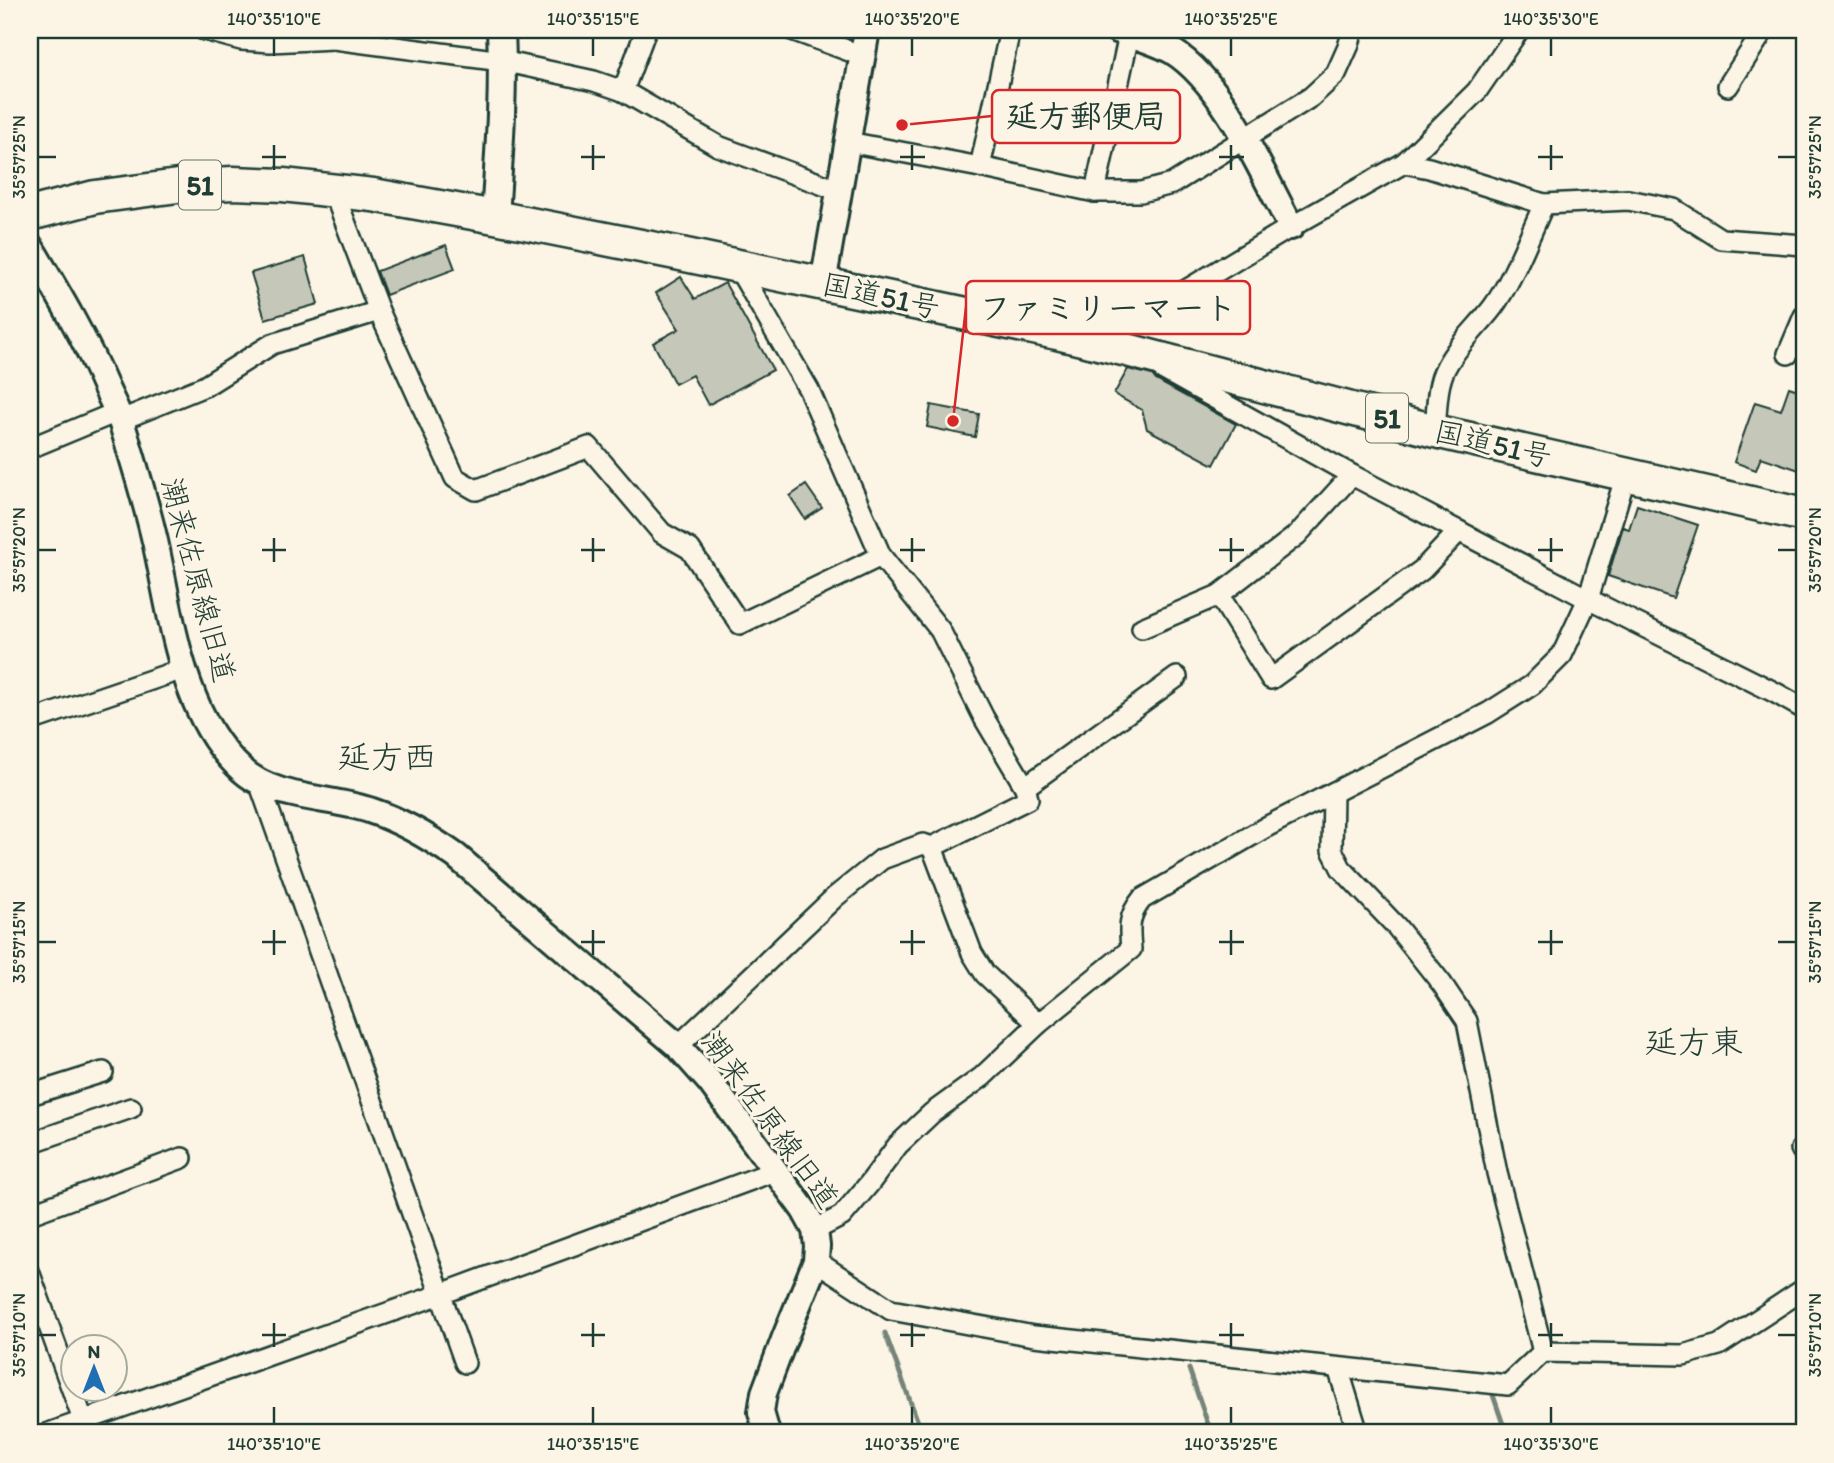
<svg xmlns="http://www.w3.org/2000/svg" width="1834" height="1463" viewBox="0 0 1834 1463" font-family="Itim,'Klee One',sans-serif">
<rect width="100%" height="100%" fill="#fcf5e5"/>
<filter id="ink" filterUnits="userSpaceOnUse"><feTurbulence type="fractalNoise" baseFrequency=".0143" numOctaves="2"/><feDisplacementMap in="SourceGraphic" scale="14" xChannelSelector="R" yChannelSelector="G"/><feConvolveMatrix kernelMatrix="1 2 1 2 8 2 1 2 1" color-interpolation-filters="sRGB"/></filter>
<g filter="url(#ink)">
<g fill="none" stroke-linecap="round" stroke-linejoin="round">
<g stroke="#758479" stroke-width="5">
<polyline points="885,1333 922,1433"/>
<polyline points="1189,1369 1211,1433"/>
<polyline points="1488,1391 1492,1392 1506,1433"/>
</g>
</g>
<g fill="#c5c7b9" stroke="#1f3d34" stroke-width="2">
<polygon points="446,245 455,269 386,295 377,271"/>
<polygon points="305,257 318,304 265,319 251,273"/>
<polygon points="681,277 695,299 725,283 773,370 708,405 692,375 675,384 653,343 679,329 656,293"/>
<polygon points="1128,369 1152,375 1156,380 1236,424 1214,465 1147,429 1142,410 1114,394"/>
<polygon points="1789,387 1804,392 1804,464 1802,471 1761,457 1756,470 1734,462 1755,402 1781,410"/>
<polygon points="931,405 979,414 975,437 927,427"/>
<polygon points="806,485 822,508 805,519 790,496"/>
<polygon points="1637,505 1698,525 1673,598 1608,576 1623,527 1629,529"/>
</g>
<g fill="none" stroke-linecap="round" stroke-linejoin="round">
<defs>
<g id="minor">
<polyline points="204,30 241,40 270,42 334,39 502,61 594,81 623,91 718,146 840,191"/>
<polyline points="792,30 863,56"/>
<polyline points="1728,86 1764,30"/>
<polyline points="623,91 646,30"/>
<polyline points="848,142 980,167 1095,192 1141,192 1172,184 1311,97 1336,74 1348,47 1353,30"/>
<polyline points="1404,163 1477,91 1519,30"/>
<polyline points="980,167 1010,30"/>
<polyline points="333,190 379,311 455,478 476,490 589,447 662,533 690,549 740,624 881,556"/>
<polyline points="1095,192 1130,30"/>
<polyline points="1092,341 1143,316 1291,227 1404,163 1429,168 1544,204 1628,200 1674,209 1721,239 1804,245"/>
<polyline points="1788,354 1804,316"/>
<polyline points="1162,369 1352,475 1588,599 1774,692 1804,709"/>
<polyline points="121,420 205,386 272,344 379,311"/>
<path d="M1435 431C1437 411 1436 385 1446 367 1458 344 1478 327 1493 307 1513 280 1529 236 1544 204"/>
<polyline points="30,448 117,412"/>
<polyline points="1219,595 1271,679 1422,570 1459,531"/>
<polyline points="1142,628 1219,595 1297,535 1352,475"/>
<polyline points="30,721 183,669"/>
<polyline points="259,782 465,1363"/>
<polyline points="1025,787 1177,677"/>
<polyline points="1333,793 1332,850 1341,868 1396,926 1442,984 1467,1021 1497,1173 1543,1352"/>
<polyline points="932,847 972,953 985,974 1038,1024"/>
<polyline points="678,1046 835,897 882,859 923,844 932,847 1028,799 1025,787 984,718 940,630 881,556 809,390 737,266"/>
<polyline points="30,1095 103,1072"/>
<polyline points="30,1143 131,1108"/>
<polyline points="1804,1146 1801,1149 1804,1153"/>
<polyline points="30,1214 182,1158"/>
<path d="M815 1230 842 1216 869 1184 898 1145 932 1113 982 1077 1038 1024 1131 949C1129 927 1128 916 1142 899L1268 826 1488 713 1532 685 1562 655 1588 599 1626 475"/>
<polyline points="816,1261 891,1310 1034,1336 1508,1385 1543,1352 1683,1355 1719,1345 1804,1289"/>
<polyline points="30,1274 87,1431"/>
<polyline points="1338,1368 1358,1433"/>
<polyline points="49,1433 441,1294 775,1171"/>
</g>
<g id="tertiary">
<path d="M1117 30C1135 36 1156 42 1172 51 1223 82 1263 174 1291 227"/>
<path d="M30 246C58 293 86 340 107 390 112 401 118 412 122 424 134 463 146 502 155 541 172 617 181 715 242 770 277 801 330 796 372 811 402 821 429 837 456 856L678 1046 710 1082 804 1210 815 1230 817 1246 816 1261 785 1337 764 1393 761 1412 767 1433"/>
<polyline points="823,284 867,30"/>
</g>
<path id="secondary" d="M495 217C499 155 504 92 501 30"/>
<polyline id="trunk" points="30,214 95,197 178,186 233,183 283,185 373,195 495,217 676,253 1057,333 1127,350 1435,431 1804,515"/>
</defs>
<use href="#minor" stroke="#1f3d34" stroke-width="24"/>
<use href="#tertiary" stroke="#1f3d34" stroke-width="30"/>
<use href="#secondary" stroke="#1f3d34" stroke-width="32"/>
<use href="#trunk" stroke="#1f3d34" stroke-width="37"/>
<use href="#minor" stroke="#fcf5e5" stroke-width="19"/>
<use href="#tertiary" stroke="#fcf5e5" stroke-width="24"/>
<use href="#secondary" stroke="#fcf5e5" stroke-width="26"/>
<use href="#trunk" stroke="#fcf5e5" stroke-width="32"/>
</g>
</g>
<path fill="none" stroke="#1f3d34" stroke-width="2.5" d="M274 38V56M593 38V56M912 38V56M1231 38V56M1551 38V56M274 145V170M593 145V170M912 145V170M1231 145V170M1551 145V170M38 157H56M262 157H286M581 157H605M900 157H925M1219 157H1244M1538 157H1563M1778 157H1796M274 538V562M593 538V562M912 538V562M1231 538V562M1551 538V562M38 550H56M262 550H286M581 550H605M900 550H925M1219 550H1244M1538 550H1563M1778 550H1796M274 930V955M593 930V955M912 930V955M1231 930V955M1551 930V955M38 942H56M262 942H286M581 942H605M900 942H925M1219 942H1244M1538 942H1563M1778 942H1796M274 1323V1347M593 1323V1347M912 1323V1347M1231 1323V1347M1551 1323V1347M38 1335H56M262 1335H286M581 1335H605M900 1335H925M1219 1335H1244M1538 1335H1563M1778 1335H1796M274 1407V1424M593 1407V1424M912 1407V1424M1231 1407V1424M1551 1407V1424"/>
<g text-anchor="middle" stroke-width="6" stroke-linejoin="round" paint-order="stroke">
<g fill="#fcf5e5" stroke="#617469" stroke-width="2">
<rect x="179" y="160.5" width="42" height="49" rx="5"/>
<rect x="1366" y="393.5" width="42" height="49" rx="5"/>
</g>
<g font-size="28" font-weight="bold" fill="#1f3d34">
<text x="200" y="195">51</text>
<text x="1387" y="428">51</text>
</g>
<g font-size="30" fill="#1f3d34" stroke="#fcf5e5">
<text transform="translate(881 296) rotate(12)" y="10">国道51号</text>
<text transform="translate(1493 444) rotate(13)" y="10">国道51号</text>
<text transform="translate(198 580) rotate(75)" y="10">潮来佐原線旧道</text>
<text transform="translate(770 1120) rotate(54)" y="10">潮来佐原線旧道</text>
</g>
<g font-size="33" fill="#1f3d34" stroke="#fcf5e5">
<text x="387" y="768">延方西</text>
<text x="1694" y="1053">延方東</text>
</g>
</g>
<path fill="none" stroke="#d62828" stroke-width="2.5" d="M902 125L992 116M953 421L966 307"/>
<g fill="#d62828" stroke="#fcf5e5" stroke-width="2.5">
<circle cx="902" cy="125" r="7"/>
<circle cx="953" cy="421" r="7"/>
</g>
<g fill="#fcf5e5" stroke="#d62828" stroke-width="2.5">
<rect x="992" y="90" width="188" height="53" rx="7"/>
<rect x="966" y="281" width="284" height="53" rx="7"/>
</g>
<g font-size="32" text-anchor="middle" font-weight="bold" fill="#1f3d34">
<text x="1086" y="127">延方郵便局</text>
<text x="1108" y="319">ファミリーマート</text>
</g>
<rect width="1834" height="1463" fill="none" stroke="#fcf5e5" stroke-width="77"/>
<g transform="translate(94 1368)"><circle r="33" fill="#fcf5e5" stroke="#a4ab9e" stroke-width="2"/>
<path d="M0-5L12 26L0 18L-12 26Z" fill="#1f6fb2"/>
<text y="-10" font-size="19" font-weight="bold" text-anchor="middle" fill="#1f3d34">N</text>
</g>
<rect x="38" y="38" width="1758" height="1386" fill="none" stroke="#1f3d34" stroke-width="2.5"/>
<g font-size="18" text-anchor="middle" fill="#1f3d34">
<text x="274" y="25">140°35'10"E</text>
<text x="593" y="25">140°35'15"E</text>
<text x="912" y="25">140°35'20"E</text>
<text x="1231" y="25">140°35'25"E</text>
<text x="1551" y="25">140°35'30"E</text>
<text transform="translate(19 157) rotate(-90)" y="6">35°57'25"N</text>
<text transform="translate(1815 157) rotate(-90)" y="6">35°57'25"N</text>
<text transform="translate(19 550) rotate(-90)" y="6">35°57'20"N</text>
<text transform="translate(1815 550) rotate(-90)" y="6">35°57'20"N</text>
<text transform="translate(19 942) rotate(-90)" y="6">35°57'15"N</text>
<text transform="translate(1815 942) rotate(-90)" y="6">35°57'15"N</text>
<text transform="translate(19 1335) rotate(-90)" y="6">35°57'10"N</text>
<text transform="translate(1815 1335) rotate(-90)" y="6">35°57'10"N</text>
<text x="274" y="1450">140°35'10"E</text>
<text x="593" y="1450">140°35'15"E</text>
<text x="912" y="1450">140°35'20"E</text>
<text x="1231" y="1450">140°35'25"E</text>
<text x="1551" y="1450">140°35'30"E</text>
</g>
</svg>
